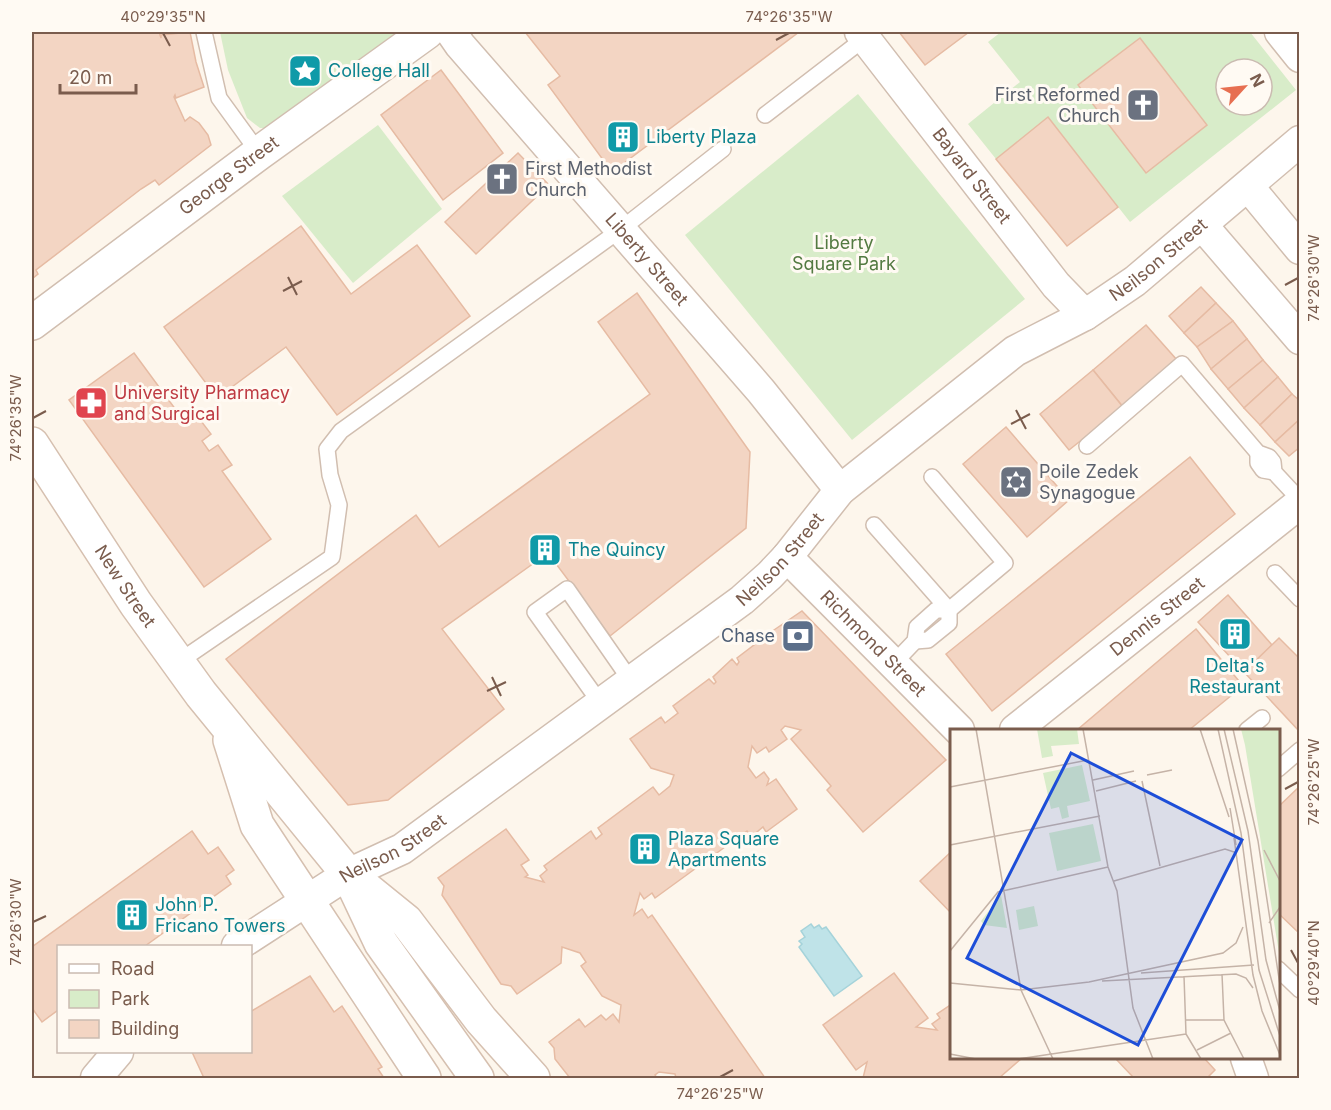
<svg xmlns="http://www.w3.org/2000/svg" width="1331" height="1110" viewBox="0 0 1331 1110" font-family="Inter,sans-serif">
<rect width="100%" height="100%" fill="#fdf6ec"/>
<g fill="#d8ecc9" fill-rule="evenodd">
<polygon points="220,32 401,32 271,128 260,128 247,118 228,70"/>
<path d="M1001 32H1250L1296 90 1130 222 1048 118 996 159 968 124 1020 82 988 42ZM1226 69H1262V105H1226Z"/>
<polygon points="858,94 1025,299 852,440 685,235"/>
<polygon points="378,125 442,209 353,283 282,196"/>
</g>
<polygon fill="#bfe3e8" stroke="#a5d3da" stroke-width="1.5" points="811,924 814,928 819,925 822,929 826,927 862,976 834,996 799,947 802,944 799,941 805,937 801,931"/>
<g fill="#f3d5c3" stroke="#e6bba3" stroke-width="1.5">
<polygon points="32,32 159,32 161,38 161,35 190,32 196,62 204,87 176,98 175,95 174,97 184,119 185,121 190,117 199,123 208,135 211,145 159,185 155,180 141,189 36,270 38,274 32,279"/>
<polygon points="525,32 799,32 612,172 548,85 560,76"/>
<polygon points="899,32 969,32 925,65"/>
<polygon points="1140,38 1207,125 1146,173 1078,85"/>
<polygon points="441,70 503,153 443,200 381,115"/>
<polygon points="1048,117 1118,207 1067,246 996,159"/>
<polygon points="518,153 549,185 476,254 445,222"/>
<polygon points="301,226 351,294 417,245 470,316 337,415 286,347 217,398 164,327"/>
<polygon points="1201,287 1216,303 1184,333 1169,316"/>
<polygon points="637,293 750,452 746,528 610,636 548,553 442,629 504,709 388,800 348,805 226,659 416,515 439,547 650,394 598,322"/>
<polygon points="1216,303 1233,321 1197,347 1184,333"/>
<polygon points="1233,321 1247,339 1211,369 1197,347"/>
<polygon points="1146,325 1177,360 1123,407 1093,370"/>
<polygon points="1247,339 1263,360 1228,389 1211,369"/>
<polygon points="134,353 187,425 198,417 211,434 202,441 209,451 218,445 232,465 222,471 271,539 204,587 69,400"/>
<polygon points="1263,360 1278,377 1244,408 1228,389"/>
<polygon points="1093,370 1123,407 1069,450 1040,414"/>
<polygon points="1278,377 1292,394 1260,425 1244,408"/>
<polygon points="1292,394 1300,401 1300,419 1275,442 1260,425"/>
<polygon points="1300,419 1300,447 1289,456 1275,442"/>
<polygon points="1006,427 1069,500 1027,537 963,464"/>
<polygon points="1190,457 1235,514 992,711 946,654"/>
<polygon points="1228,595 1272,645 1244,672 1198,622"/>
<polygon points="802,611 946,760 863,832 827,790 831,786 791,739 801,730 785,726 781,730 787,739 769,752 766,747 757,753 752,746 748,767 756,778 764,772 769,779 767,785 776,779 797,809 766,832 763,827 751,837 747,831 655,898 652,893 644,899 640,893 634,915 642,909 648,918 652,915 765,1078 676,1078 675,1074 659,1072 655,1075 657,1078 570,1078 555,1059 554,1048 549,1042 579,1019 585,1027 601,1015 606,1020 613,1014 619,1022 621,1005 602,996 581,966 586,962 580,953 562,947 561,963 517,994 511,986 501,984 442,895 444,886 438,878 506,829 529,860 521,865 528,875 525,877 544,882 540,876 547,870 544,866 591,831 596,839 602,834 598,828 653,787 659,795 670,786 674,775 651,768 630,739 661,717 665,723 678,713 673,706 709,679 714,684 716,682 713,677 732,659 737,665 739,662 737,658 771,632"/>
<polygon points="1196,629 1243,686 1189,730 1077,730"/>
<polygon points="1279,638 1300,659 1300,732 1244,672"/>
<polygon points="1300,786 1300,934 1278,913 1278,807"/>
<polygon points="192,831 208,854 218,847 234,870 226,876 231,884 145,946 58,946 58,1010 42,1022 32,1008 32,947"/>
<polygon points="952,851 952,914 920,881"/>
<polygon points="894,973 928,1018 916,1027 937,1030 932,1024 940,1018 937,1014 952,1004 952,1058 1022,1058 999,1078 863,1078 867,1062 856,1070 823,1025"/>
<polygon points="310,976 334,1012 342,1006 382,1067 378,1069 384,1078 204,1078 192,1052 250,1052 250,1012"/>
<polygon points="1115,1058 1204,1058 1215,1070 1207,1078 1131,1078 1133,1077"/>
</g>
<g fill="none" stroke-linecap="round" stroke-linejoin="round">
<defs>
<g id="service">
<polyline points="204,32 219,98 259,153"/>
<polyline points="765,115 865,38"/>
<polyline points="1087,446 1182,364 1258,453 1269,457 1273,462 1274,472 1300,500"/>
<polyline points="1258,453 1258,463 1263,470 1274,472"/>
<polyline points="874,525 949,610 949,623 928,640 915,641"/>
<polyline points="1275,573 1300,599"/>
<polyline points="177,663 332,557 339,505 330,475 327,449 341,431 620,230 723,149"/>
<polyline points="893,664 915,641 917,627 936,610 949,610 1005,563 932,477"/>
<polyline points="601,704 535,612 567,589 631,681"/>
<polyline points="1247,730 1262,718"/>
<polyline points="1278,769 1300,750"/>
<polyline points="1278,969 1300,990"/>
</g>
<g id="minor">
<path id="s1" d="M451 32 460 45 761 391 840 490"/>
<path id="s2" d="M860 32 1056 285 1085 315"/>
<polyline points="1280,32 1300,57"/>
<polyline points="1248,186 1300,249"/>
<polyline points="1202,225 1300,339"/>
<path id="s3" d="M787 557 959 730"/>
<path id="s4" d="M1015 730 1300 503"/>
<path id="s5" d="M237 946 348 874 402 849 742 600 770 575 787 557 840 490 1015 351 1085 315 1135 281 1300 141"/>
<polyline points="1246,1058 1253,1078"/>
<polyline points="96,1078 118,1052"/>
</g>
<g id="tertiary">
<path id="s6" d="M32 323 259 153 427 32"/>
</g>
<g id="secondary">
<path id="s7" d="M32 444 136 604 201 694 348 874 406 921 481 1020 533 1078"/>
<polyline points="230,740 257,825 424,1078"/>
<polyline points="354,886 381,943 477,1078"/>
</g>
</defs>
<use href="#service" stroke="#d1beb0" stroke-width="18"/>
<use href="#minor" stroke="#d1beb0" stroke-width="33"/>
<use href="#tertiary" stroke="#d1beb0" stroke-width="36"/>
<use href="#secondary" stroke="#d6c0b0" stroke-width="36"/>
<use href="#service" stroke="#fff" stroke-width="15"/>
<use href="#minor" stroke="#fff" stroke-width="30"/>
<use href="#tertiary" stroke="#fff" stroke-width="33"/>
<use href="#secondary" stroke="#fff" stroke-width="33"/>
</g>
<path fill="none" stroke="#7a5c4d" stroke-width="2" d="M163 33 170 46M776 40 789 33M288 277 297 295M1285 285 1298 278M283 291 302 281M1016 410 1026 429M33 418 46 411M1011 424 1030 414M492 677 501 696M487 691 506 682M1285 789 1298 782M33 922 46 916M1291 950 1298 963M720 1077 733 1070"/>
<defs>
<symbol id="sight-square" viewBox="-11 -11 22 22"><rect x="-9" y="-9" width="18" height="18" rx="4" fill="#0f9aa8" stroke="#fffaf3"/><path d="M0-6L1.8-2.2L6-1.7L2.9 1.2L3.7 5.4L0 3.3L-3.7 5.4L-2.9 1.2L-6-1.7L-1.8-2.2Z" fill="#fff"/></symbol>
<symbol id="church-square" viewBox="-11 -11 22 22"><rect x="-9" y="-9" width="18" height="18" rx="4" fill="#6b7280" stroke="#fffaf3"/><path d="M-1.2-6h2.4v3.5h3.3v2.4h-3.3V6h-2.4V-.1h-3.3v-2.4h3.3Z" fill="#fff"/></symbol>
<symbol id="building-square" viewBox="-11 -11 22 22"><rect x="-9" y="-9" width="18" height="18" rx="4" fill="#0f9aa8" stroke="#fffaf3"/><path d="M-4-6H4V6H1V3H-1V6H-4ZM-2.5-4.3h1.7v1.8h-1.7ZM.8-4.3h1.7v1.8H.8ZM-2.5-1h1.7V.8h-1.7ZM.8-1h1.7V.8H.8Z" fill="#fff"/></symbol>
<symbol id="pharmacy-square" viewBox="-11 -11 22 22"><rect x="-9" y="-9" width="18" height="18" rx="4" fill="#e0444e" stroke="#fffaf3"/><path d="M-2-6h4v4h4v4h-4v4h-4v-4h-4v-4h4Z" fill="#fff"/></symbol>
<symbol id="synagogue-square" viewBox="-11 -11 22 22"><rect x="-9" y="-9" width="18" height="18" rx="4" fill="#6b7280" stroke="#fffaf3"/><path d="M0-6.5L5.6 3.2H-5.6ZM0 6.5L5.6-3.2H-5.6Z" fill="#fff"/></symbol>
<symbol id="bank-square" viewBox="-11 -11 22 22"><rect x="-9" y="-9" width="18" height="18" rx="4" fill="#5c6f8a" stroke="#fffaf3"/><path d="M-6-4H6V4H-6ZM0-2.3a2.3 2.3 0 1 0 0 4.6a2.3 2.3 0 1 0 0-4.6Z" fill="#fff"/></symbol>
</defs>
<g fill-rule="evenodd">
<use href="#sight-square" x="286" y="52" width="38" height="38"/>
<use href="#church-square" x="1124" y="86" width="38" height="38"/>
<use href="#building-square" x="604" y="118" width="38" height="38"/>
<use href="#church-square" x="483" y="160" width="38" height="38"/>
<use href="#pharmacy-square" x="72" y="384" width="38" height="38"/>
<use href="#synagogue-square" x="997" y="463" width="38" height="38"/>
<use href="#building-square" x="526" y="531" width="38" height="38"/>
<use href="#building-square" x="1216" y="615" width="38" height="38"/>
<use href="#bank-square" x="779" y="617" width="38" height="38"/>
<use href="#building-square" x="626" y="830" width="38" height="38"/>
<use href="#building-square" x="113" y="896" width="38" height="38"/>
</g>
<g text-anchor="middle" stroke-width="6" stroke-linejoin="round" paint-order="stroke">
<g font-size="18" fill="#0d838f" stroke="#fffaf3" text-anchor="start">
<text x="328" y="77">College Hall</text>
<text x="646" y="143">Liberty Plaza</text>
<text x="568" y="556">The Quincy</text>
<text x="1235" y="672" text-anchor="middle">Delta's<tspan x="1235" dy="21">Restaurant</tspan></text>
<text x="668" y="845">Plaza Square<tspan x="668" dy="21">Apartments</tspan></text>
<text x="155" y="911">John P.<tspan x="155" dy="21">Fricano Towers</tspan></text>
</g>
<g font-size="18" fill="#5b616d" stroke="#fffaf3" text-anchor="start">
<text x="1120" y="101" text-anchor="end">First Reformed<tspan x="1120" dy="21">Church</tspan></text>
<text x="525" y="175">First Methodist<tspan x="525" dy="21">Church</tspan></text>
<text x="1039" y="478">Poile Zedek<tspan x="1039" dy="21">Synagogue</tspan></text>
</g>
<g font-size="18" fill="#7a5c4d" stroke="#fffaf3">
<text dy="6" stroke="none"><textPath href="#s2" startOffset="182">Bayard Street</textPath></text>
<text dy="6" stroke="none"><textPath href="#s6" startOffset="246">George Street</textPath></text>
<text dy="6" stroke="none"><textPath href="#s1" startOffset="300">Liberty Street</textPath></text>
<text dy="6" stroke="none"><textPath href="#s5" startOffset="1155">Neilson Street</textPath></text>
<text dy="6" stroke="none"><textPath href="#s5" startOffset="669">Neilson Street</textPath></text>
<text dy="6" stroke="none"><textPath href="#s7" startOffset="170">New Street</textPath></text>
<text dy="6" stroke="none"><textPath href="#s4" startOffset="182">Dennis Street</textPath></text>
<text dy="6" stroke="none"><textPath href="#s3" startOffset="122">Richmond Street</textPath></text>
<text dy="6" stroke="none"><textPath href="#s5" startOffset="184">Neilson Street</textPath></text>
</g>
<g font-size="18" fill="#537a41" stroke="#fffaf3">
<text x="844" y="249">Liberty<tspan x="844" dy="21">Square Park</tspan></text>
</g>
<g font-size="18" fill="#be3a42" stroke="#fffaf3" text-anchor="start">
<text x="114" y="399">University Pharmacy<tspan x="114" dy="21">and Surgical</tspan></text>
</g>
<g font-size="18" fill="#4e5e75" stroke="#fffaf3" text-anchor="end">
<text x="775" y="642">Chase</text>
</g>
</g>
<g transform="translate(950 729)">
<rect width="330" height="330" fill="#fdf6ec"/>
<path d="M87 0H127L129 15 101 17 103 27 92 29ZM291 0H330V230L295 16ZM132 36 140 72 117 77 119 88 112 90 109 78 101 80 93 44ZM143 95 151 132 107 142 99 104ZM51 166 57 199 34 196 31 192ZM84 177 88 197 69 201 66 181Z" fill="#d8ecc9"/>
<path fill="none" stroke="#c5b3a7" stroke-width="1.5" d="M26 0 71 261 103 330M133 0 158 138 167 162 183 279 203 330M250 0 279 88M268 0 291 104 309 241 330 307M274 0 298 102 316 231 330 282M283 0 308 112 330 256M197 46 222 41M143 51 184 42M192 52 210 137M0 58 138 31M146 62 186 52M280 79 286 116M284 109 303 246 312 282 330 326M0 116 150 87M314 121 330 152M164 152 275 120 287 124M319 194 330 178M0 222 48 163 158 138M191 244 304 236M272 245 274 291 294 330M234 247 236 305 251 330M152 252 286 245 296 249 303 259M0 254 71 261 139 253 273 224 286 214 293 198M235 291H274M247 321 281 304M0 325 26 330M68 330 236 305"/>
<path fill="#1d4ed8" fill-opacity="0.15" stroke="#1d4ed8" stroke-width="3" d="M121 24 292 111 188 316 17 229Z"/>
<rect width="330" height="330" fill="none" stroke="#7a5c4d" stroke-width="3"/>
</g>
<rect width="1331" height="1110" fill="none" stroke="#fffaf3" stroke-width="66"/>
<rect x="57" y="945" width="195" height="108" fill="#fffaf3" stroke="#cabbb1" stroke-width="1.5"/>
<rect x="69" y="964" width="30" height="9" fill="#ffffff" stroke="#cabbb1" stroke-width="1.5"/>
<text x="111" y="975" font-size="18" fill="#7a5c4d">Road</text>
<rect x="69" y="990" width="30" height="18" fill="#d8ecc9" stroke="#cabbb1" stroke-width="1.5"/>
<text x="111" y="1005" font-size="18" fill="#7a5c4d">Park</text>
<rect x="69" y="1020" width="30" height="18" fill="#f3d5c3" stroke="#cabbb1" stroke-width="1.5"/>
<text x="111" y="1035" font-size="18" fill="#7a5c4d">Building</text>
<g transform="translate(1244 87) rotate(63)"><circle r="28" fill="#fffaf3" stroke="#cabbb1" stroke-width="1.5"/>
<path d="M0-4.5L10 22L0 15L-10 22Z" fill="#e76f51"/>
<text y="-9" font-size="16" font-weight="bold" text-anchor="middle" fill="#7a5c4d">N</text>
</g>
<path d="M60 84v9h76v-9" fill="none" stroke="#7a5c4d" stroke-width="3"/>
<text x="69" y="84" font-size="18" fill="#7a5c4d" stroke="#fffaf3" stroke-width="4.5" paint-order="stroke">20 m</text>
<rect x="33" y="33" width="1265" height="1044" fill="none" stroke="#7a5c4d" stroke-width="2"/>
<g font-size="15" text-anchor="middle" fill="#7a5c4d">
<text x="163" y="22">40°29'35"N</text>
<text x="789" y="22">74°26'35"W</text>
<text transform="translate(1314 278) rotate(-90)" y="5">74°26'30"W</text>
<text transform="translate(16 418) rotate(-90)" y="5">74°26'35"W</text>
<text transform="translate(1314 782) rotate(-90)" y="5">74°26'25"W</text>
<text transform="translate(16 922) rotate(-90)" y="5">74°26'30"W</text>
<text transform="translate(1314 963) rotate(-90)" y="5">40°29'40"N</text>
<text x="720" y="1099">74°26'25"W</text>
</g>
</svg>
